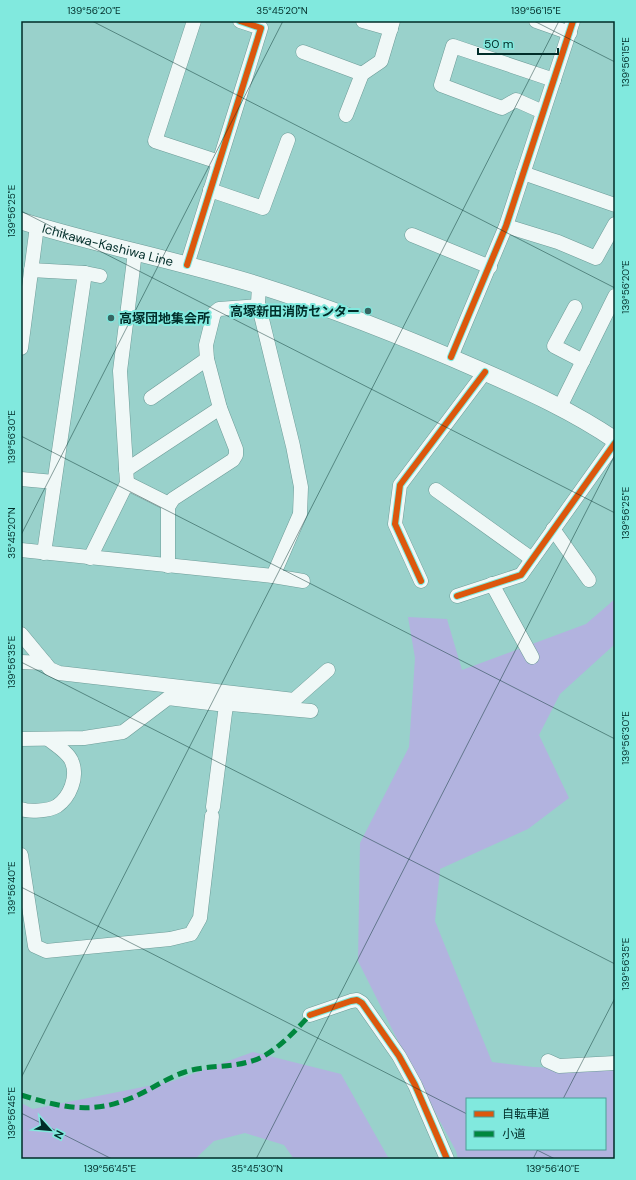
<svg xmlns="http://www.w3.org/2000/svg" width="636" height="1180" viewBox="0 0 636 1180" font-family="'DM Sans','Noto Sans JP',sans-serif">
<rect width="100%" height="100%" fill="#99d1cb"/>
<g fill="#b2b3df" fill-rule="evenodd">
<path d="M615 599V644L560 694 539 735 569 798 528 829 440 869 435 921 492 1062 533 1067 615 1070V1159H458L456 1151 414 1073 358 961 360 843 409 747 415 658 408 617 447 619 462 670 586 624ZM467 1099H605V1149H467Z"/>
<polygon points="253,1052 341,1074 389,1159 294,1159 284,1145 245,1133 214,1141 195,1159 21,1159 21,1103 33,1109 173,1081"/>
</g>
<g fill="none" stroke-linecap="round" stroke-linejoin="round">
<defs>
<g id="minor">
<polyline points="194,21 155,141 219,162"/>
<polyline points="363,21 391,29"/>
<polyline points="536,21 570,33"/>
<polyline points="303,52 362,74"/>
<polyline points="543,112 516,100 502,108 441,85 453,46 554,80"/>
<polyline points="346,115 362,74 381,61 393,21"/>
<polyline points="523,173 615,205"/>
<polyline points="210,190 263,208 288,140"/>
<polyline points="506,226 558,242 596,258 615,224"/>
<polyline points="412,235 490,267"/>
<polyline points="187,265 261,28 240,21"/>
<polyline points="31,270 85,273 100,276"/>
<polyline points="575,307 554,346 583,361"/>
<polyline points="21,348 37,226"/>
<polyline points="451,357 506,226 573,21"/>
<polyline points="151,398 207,359"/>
<polyline points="560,407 615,296"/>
<polyline points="126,470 220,408"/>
<polyline points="21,479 54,482"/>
<polyline points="127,483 169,504"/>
<polyline points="436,490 532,559"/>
<polyline points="553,529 589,580"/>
<polyline points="21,550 273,576 300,514 301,487 293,446 258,303 259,286"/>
<polyline points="44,553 85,273"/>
<polyline points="90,558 127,483 120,371 135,252"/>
<polyline points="168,566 168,507 173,499 233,460 236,455 236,449 220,408 207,359 206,345 214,313 219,309 259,306"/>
<polyline points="273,576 303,581"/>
<polyline points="421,581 395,524 400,485 485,372"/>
<polyline points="492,584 532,657"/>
<polyline points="457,596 521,575 615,443"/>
<polyline points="21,634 50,669 59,673 294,700 328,670"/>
<polyline points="21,662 45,663"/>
<polyline points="226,705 231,704 311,711"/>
<polyline points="21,739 84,738 123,732 168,698 226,705 213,807"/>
<path d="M21 809C29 812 49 811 57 806 70 797 78 777 72 762 69 753 56 745 48 739"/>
<polyline points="21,855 35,946 46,951 170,939 191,934 200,918 212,816"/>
<polyline points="310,1015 351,1001 357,1000 362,1003 399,1056 415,1085 447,1159"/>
<polyline points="548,1061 559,1066 615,1063"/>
</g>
<g id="major">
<path id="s1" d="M21 221C99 245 180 261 258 285 334 309 409 339 482 371 528 391 574 412 615 440"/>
</g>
</defs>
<use href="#minor" stroke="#6d9c98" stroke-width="15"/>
<use href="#major" stroke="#6d9c98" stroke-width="18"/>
<use href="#minor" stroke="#f0f8f7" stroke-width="14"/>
<use href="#major" stroke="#f0f8f7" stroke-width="17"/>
<path stroke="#00873e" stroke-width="5" stroke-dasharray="10 5" stroke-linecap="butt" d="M21 1095C60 1107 91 1115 131 1098 149 1091 166 1078 185 1072 206 1065 227 1068 248 1062 272 1057 294 1032 310 1015"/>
<defs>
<g id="cycleway">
<polyline points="187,265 261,28 240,21"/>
<polyline points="451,357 506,226 573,21"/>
<polyline points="421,581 395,524 400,485 485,372"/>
<polyline points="457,596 521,575 615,443"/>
<polyline points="310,1015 351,1001 357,1000 362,1003 399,1056 415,1085 447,1159"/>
</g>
</defs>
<use href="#cycleway" stroke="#81e9de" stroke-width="8"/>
<use href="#cycleway" stroke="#dc570d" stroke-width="6"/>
</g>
<path fill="none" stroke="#002d29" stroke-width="1" stroke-opacity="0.45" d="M92 21 615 288M534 21 615 62M21 211 615 513M21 436 615 739M21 535 283 21M21 662 615 964M21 887 467 1114M21 1078 559 21M563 1099 615 998M21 1113 112 1159M535 1149 555 1159M256 1159 615 455M533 1159 538 1149"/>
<g fill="#366662" stroke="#81e9de" stroke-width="1.5">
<circle cx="368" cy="311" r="4"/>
<circle cx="111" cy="318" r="4"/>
</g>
<g text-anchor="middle" stroke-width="4" stroke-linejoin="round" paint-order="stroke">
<g font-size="13" fill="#002d29" stroke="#81e9de">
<text dy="5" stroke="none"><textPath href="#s1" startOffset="90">Ichikawa-Kashiwa Line</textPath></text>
</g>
<g font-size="13" font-weight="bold" fill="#002d29" stroke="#81e9de" text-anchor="end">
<text x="360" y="316">高塚新田消防センター</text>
<text x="119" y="323" text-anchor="start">高塚団地集会所</text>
</g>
</g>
<rect width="636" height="1180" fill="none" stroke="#81e9de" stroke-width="44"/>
<rect x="466" y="1098" width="140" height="52" fill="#81e9de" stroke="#4d9e96"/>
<rect x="474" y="1111" width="20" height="6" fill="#dc570d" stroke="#4d9e96"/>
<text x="502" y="1118" font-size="12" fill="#002d29">自転車道</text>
<rect x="474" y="1131" width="20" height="6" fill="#00873e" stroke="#4d9e96"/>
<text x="502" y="1138" font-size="12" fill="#002d29">小道</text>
<g transform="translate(50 1130) rotate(117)" stroke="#81e9de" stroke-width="3" paint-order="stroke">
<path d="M0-3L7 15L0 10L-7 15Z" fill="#002d29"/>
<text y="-6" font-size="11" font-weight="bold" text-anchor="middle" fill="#002d29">N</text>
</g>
<path d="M478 48v6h80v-6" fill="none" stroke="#002d29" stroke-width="2"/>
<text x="484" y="48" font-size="12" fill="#002d29" stroke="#81e9de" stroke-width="3" paint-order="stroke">50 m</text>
<rect x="22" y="22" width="592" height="1136" fill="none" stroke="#002d29" stroke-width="1.5"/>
<g font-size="10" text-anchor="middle" fill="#002d29">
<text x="94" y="14">139°56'20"E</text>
<text x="282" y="14">35°45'20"N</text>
<text x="536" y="14">139°56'15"E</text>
<text transform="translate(625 62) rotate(-90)" y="4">139°56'15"E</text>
<text transform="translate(11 211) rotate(-90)" y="4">139°56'25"E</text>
<text transform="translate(625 287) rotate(-90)" y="4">139°56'20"E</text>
<text transform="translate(11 437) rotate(-90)" y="4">139°56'30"E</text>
<text transform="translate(625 513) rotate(-90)" y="4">139°56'25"E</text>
<text transform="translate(11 533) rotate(-90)" y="4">35°45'20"N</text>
<text transform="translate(11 662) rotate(-90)" y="4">139°56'35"E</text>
<text transform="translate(625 738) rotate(-90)" y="4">139°56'30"E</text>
<text transform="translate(11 888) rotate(-90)" y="4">139°56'40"E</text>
<text transform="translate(625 964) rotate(-90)" y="4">139°56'35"E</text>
<text transform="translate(11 1113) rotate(-90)" y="4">139°56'45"E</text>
<text x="110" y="1172">139°56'45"E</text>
<text x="257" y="1172">35°45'30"N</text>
<text x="553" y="1172">139°56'40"E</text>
</g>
</svg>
